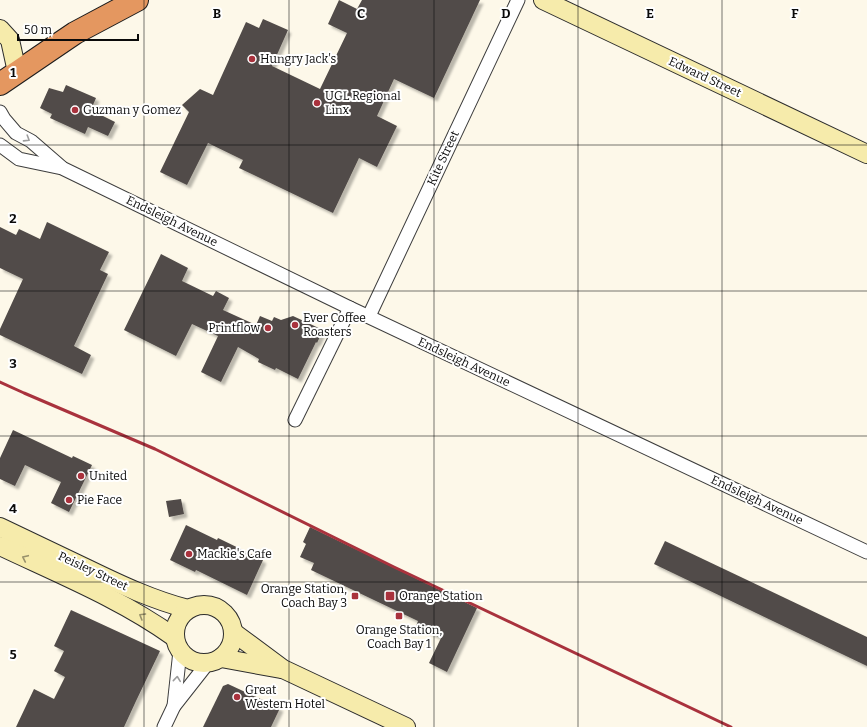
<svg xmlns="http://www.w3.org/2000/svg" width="867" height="727" viewBox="0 0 867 727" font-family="Bitter,serif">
<defs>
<filter id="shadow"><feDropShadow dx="3.5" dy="3.5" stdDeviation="1" flood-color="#0004"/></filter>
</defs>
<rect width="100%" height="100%" fill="#fdf8e9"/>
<g fill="#514b48" filter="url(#shadow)">
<polygon points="339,0 357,9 362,0 480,0 434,98 394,79 377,116 397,126 377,167 359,158 333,213 239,168 243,160 208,143 187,185 160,172 189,112 182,105 200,89 213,95 246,22 259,28 263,19 288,30 272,66 320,89 347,33 328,24"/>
<polygon points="66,85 96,98 93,105 97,107 95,112 115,122 108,136 88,127 85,134 50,118 52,114 40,108 49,88 63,92"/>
<polygon points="47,222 109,252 100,270 108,274 74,346 91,355 82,374 0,335 0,329 23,279 0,268 0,227 16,235 19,229 40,239"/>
<polygon points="161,254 188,268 182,281 213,296 216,291 229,298 223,310 256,325 260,316 272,321 274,317 281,320 293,316 323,330 317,343 316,342 298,379 276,368 275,370 258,362 259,359 238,347 221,382 201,372 218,336 192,324 176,356 124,330"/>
<polygon points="13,430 72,458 73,456 92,465 69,512 51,503 61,482 25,465 15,486 0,479 0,458"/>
<polygon points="181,499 184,514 169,517 166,501"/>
<polygon points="186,525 217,540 218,538 263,560 247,595 196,570 195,572 170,560"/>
<polygon points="310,527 477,608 447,672 429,663 441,638 416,626 418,621 311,570 314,563 300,557 306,544 303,542"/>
<polygon points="665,541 867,637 867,666 654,564"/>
<polygon points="71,610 160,651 136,701 124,727 16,727 34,689 54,699 65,677 54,671 64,651 54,646"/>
<polygon points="228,684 280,708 271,727 203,727 223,686"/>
</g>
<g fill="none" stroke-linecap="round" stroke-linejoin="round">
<defs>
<g id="street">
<polyline points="0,112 4,119 16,133 31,141 61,167"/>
<polyline points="0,145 19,159 62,168 350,308 867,552"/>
<polyline points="369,316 518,0"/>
<polyline points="295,420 350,308"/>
<polyline points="174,706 180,651"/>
<polyline points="164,727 174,706 207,664"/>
</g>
<g id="secondary">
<polyline points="543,0 867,154"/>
<polyline points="0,29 10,40 17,72"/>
<path d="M0 527C29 541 59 555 88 569 121 585 153 600 188 609"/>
<path d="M0 546C59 574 121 599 174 637"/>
<circle cx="204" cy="634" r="29"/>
<polyline points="233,632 283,669 406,727"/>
<polyline points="221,658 281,669"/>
</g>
<polyline id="highway" points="0,84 47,52 75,33 137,0"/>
</defs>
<use href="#street" stroke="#3d3d3d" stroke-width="15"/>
<use href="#secondary" stroke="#2c2c2c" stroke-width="20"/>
<use href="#highway" stroke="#1b1b1b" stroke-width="24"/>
<use href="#street" stroke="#fff" stroke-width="13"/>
<use href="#secondary" stroke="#f6ebab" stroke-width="18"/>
<use href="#highway" stroke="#e49760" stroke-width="22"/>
<polyline stroke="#a9323d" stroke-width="3" points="0,382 24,393 155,449 394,567 731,727"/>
</g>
<defs><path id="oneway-chevron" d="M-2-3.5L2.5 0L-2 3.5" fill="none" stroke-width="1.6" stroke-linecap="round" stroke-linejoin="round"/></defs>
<g stroke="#9d9d9d">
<use href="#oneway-chevron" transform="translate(27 139) rotate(32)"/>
<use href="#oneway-chevron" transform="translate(177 679) rotate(-84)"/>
</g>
<g stroke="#98916b">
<use href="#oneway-chevron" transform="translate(25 558) rotate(-155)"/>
<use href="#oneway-chevron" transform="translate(142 616) rotate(-149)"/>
</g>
<path fill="none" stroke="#0a0a0a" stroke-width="1" stroke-opacity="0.55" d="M144 0V727M289 0V727M434 0V727M578 0V727M722 0V727M0 145H867M0 291H867M0 436H867M0 582H867"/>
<g fill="#a9323d" stroke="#fff" stroke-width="1.5">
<circle cx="252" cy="59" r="4"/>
<circle cx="317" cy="103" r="4"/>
<circle cx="75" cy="110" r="4"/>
<circle cx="295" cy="325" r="4"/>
<circle cx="268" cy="328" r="4"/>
<circle cx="81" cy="476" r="4"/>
<circle cx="69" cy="500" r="4"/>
<circle cx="189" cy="554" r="4"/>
<rect x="351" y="592" width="8" height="8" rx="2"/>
<rect x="385" y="591" width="10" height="10" rx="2"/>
<rect x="395" y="612" width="8" height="8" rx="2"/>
<circle cx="237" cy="697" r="4"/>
</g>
<g text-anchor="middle" stroke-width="4" stroke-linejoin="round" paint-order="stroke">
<g font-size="12" fill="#0a0a0a" stroke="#fff" text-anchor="start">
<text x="260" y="63">Hungry Jack's</text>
<text x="325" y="100">UGL Regional<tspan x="325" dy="14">Linx</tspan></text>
<text x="83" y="114">Guzman y Gomez</text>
<text x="303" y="322">Ever Coffee<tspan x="303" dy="14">Roasters</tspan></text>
<text x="260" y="332" text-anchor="end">Printflow</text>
<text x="89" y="480">United</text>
<text x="77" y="504">Pie Face</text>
<text x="197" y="558">Mackie's Cafe</text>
<text x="347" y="593" text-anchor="end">Orange Station,<tspan x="347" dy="14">Coach Bay 3</tspan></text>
<text x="399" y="600">Orange Station</text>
<text x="399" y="634" text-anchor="middle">Orange Station,<tspan x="399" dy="14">Coach Bay 1</tspan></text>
<text x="245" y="694">Great<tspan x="245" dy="14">Western Hotel</tspan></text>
</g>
<g font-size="12" fill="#0a0a0a" stroke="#fff">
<text transform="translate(705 77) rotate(25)" y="4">Edward Street</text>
<text transform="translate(443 158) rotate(-65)" y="4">Kite Street</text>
<text transform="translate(172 221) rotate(26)" y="4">Endsleigh Avenue</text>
<text transform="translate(464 362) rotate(25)" y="4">Endsleigh Avenue</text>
<text transform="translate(757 500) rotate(25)" y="4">Endsleigh Avenue</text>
<text transform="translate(93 571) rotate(25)" y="4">Peisley Street</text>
</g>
</g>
<g font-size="13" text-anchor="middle" font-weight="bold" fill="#0a0a0a" stroke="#fff" stroke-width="4" stroke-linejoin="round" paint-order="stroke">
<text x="217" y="18">B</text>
<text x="361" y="18">C</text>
<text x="506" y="18">D</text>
<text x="650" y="18">E</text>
<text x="795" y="18">F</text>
<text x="13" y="77">1</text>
<text x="13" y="223">2</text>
<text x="13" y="368">3</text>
<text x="13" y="513">4</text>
<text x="13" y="659">5</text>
</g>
<path d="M18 34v6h120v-6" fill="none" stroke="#0a0a0a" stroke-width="2"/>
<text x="24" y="34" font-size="12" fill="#0a0a0a" stroke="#ffffff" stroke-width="3" paint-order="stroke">50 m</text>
</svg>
